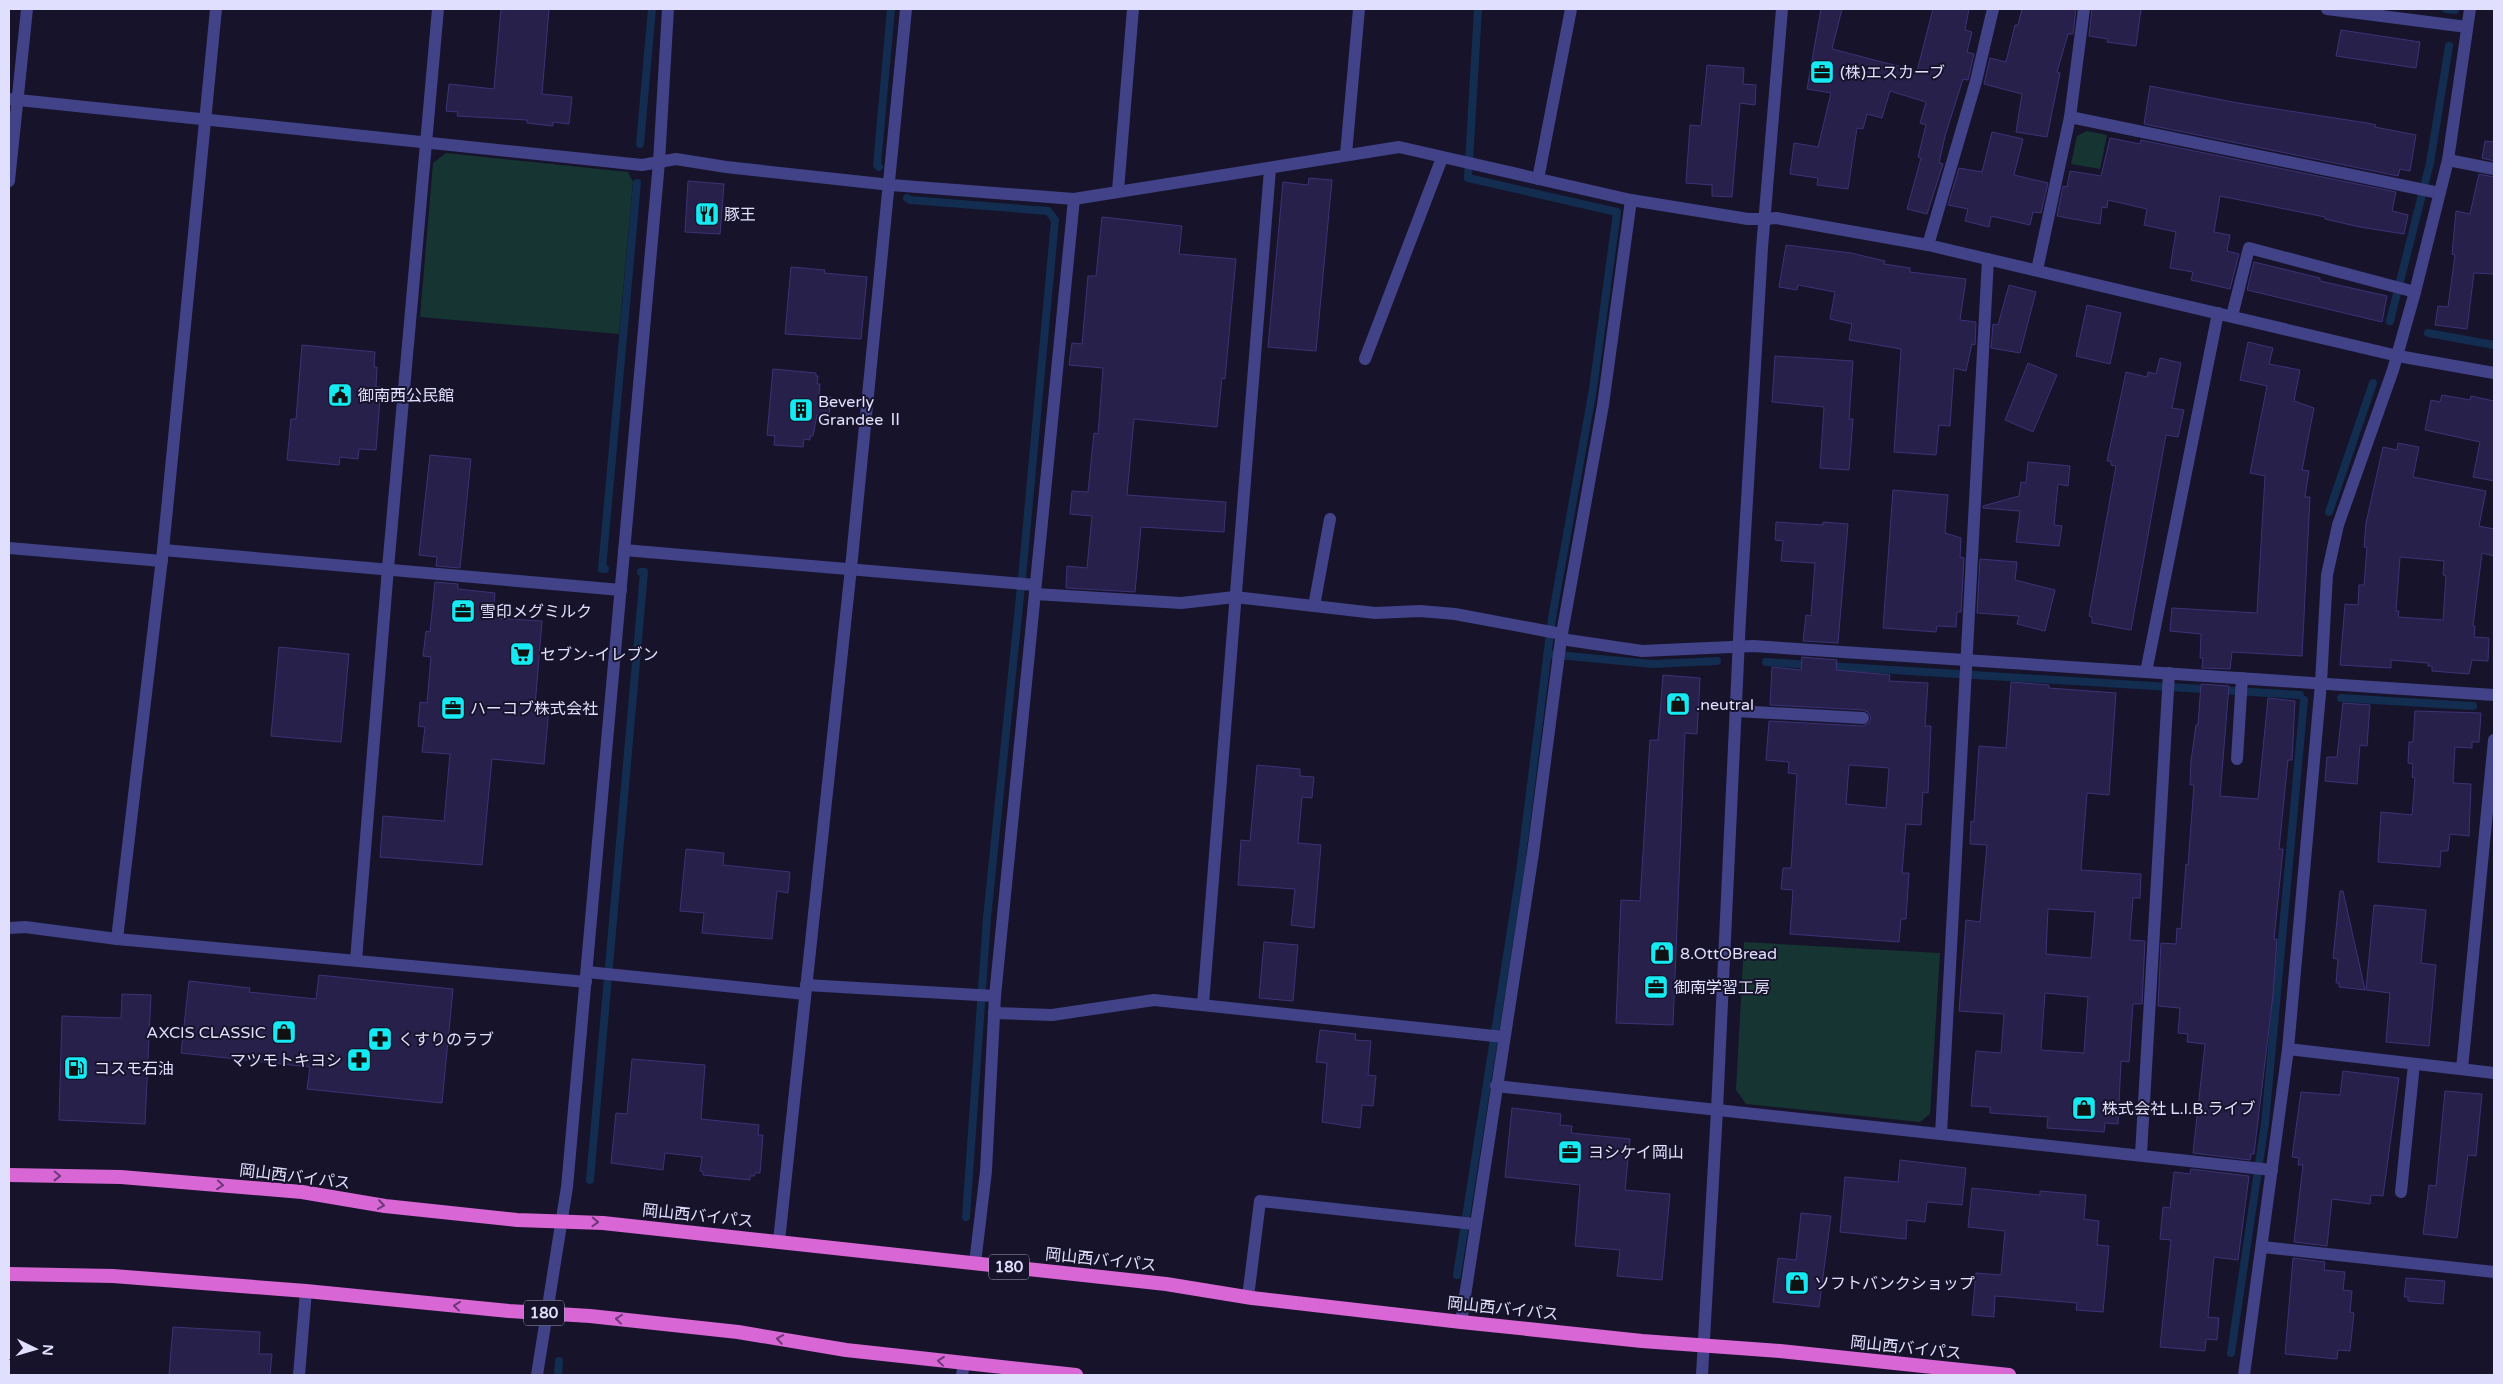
<svg xmlns="http://www.w3.org/2000/svg" width="2503" height="1384" viewBox="0 0 2503 1384" font-family="'Varela Round','Noto Sans JP',sans-serif">
<rect width="100%" height="100%" fill="#16132b"/>
<g fill="#163532">
<polygon points="2087,131 2107,135 2100,169 2071,164 2077,136"/>
<polygon points="446,153 628,172 633,182 619,334 420,317 433,163"/>
<polygon points="1744,942 1940,953 1930,1114 1920,1122 1746,1104 1736,1090"/>
</g>
<g fill="none" stroke-linecap="round" stroke-linejoin="round">
<g stroke="#122d4f" stroke-width="8">
<polyline points="2446,9 2455,10"/>
<polyline points="640,144 652,9"/>
<polyline points="879,167 877,165 891,9"/>
<polyline points="907,198 910,200 1048,211 1055,220 1023,567 987,918 966,1217"/>
<polyline points="2390,321 2430,163 2449,46"/>
<polyline points="2428,333 2494,345"/>
<polyline points="2329,512 2373,383"/>
<polyline points="605,569 602,569 637,183"/>
<polyline points="1547,654 1653,664 1717,661"/>
<polyline points="1766,662 1812,665"/>
<polyline points="1828,666 2300,695"/>
<polyline points="2341,698 2473,706"/>
<polyline points="590,1180 644,572 641,572"/>
<polyline points="1457,1275 1520,872 1552,618 1593,389 1617,212 1468,178 1478,9"/>
<polyline points="2231,1353 2265,1123 2304,700"/>
<polyline points="558,1375 559,1361"/>
</g>
</g>
<g fill="#26204b" stroke="#3c3376" fill-rule="evenodd">
<polygon points="501,9 549,9 542,94 572,97 569,124 553,122 553,126 527,123 527,120 457,116 458,112 446,111 449,84 494,89"/>
<polygon points="1821,9 1842,9 1832,49 1917,71 1933,9 1969,9 1965,30 1972,32 1967,52 1974,54 1968,80 1963,79 1945,136 1939,163 1943,164 1927,214 1907,209 1921,158 1918,157 1926,125 1920,123 1926,102 1890,91 1882,118 1867,114 1863,129 1857,128 1848,189 1817,185 1818,178 1790,174 1794,143 1818,147 1831,93 1807,89"/>
<polygon points="2022,9 2076,9 2073,34 2068,34 2057,72 2060,73 2047,137 2016,132 2022,94 1984,84 1990,58 2006,62 2015,25 2018,25"/>
<polygon points="2092,9 2141,9 2136,46 2107,42 2108,39 2089,36"/>
<polygon points="2341,30 2420,42 2416,68 2336,56"/>
<polygon points="1707,65 1744,68 1743,84 1756,85 1755,105 1740,103 1732,197 1712,196 1712,185 1686,183 1690,125 1701,126"/>
<polygon points="2150,86 2238,103 2367,123 2376,125 2375,127 2416,135 2410,171 2400,169 2398,176 2144,124"/>
<polygon points="1992,132 2023,139 2014,175 2048,183 2041,213 2033,212 2030,225 1991,216 1989,227 1965,221 1968,209 1948,205 1959,168 1982,172"/>
<polygon points="2110,138 2140,144 2141,140 2396,192 2392,211 2408,215 2404,234 2360,227 2325,219 2325,217 2220,196 2214,232 2230,235 2227,251 2239,254 2230,289 2191,280 2193,272 2170,268 2176,232 2144,225 2147,209 2108,200 2107,208 2102,207 2100,224 2057,216 2063,186 2067,187 2070,171 2101,176"/>
<polygon points="2485,141 2494,142 2494,161 2482,158"/>
<polygon points="2479,174 2494,177 2494,274 2474,273 2467,329 2435,325 2438,306 2448,307 2455,255 2452,254 2456,211 2470,214"/>
<polygon points="1309,178 1332,180 1316,351 1268,347 1283,182 1308,185"/>
<polygon points="688,181 724,184 720,234 685,232"/>
<polygon points="1102,217 1182,226 1179,254 1236,259 1225,379 1222,378 1217,427 1134,419 1127,495 1226,502 1224,532 1141,527 1135,592 1066,588 1067,566 1087,568 1092,516 1070,514 1072,491 1088,492 1094,433 1098,434 1103,368 1069,365 1072,343 1082,344 1088,276 1096,276"/>
<polygon points="1786,245 1851,253 1885,261 1884,264 1910,268 1910,272 1966,279 1960,320 1976,322 1975,345 1972,344 1966,371 1954,368 1950,426 1939,425 1936,455 1894,452 1901,349 1849,340 1852,324 1830,319 1835,292 1798,285 1797,290 1779,287"/>
<polygon points="2254,262 2320,278 2320,281 2387,296 2382,322 2247,290"/>
<polygon points="791,267 825,270 824,273 867,277 861,339 785,334"/>
<polygon points="2009,285 2036,292 2020,353 1991,348 1993,324 1998,325"/>
<polygon points="2087,305 2121,313 2110,364 2076,356"/>
<polygon points="2248,342 2273,348 2269,364 2300,370 2294,401 2314,408 2302,470 2309,471 2305,497 2310,497 2302,656 2232,652 2230,669 2202,668 2203,658 2200,658 2201,634 2170,631 2172,608 2257,613 2265,476 2250,473 2267,386 2240,380"/>
<polygon points="302,345 375,352 374,367 377,367 376,387 381,387 376,450 359,449 358,459 340,457 339,465 287,460 291,419 296,419"/>
<polygon points="1775,356 1853,361 1849,419 1853,419 1849,470 1820,468 1824,407 1772,402"/>
<polygon points="2160,358 2181,363 2172,408 2184,410 2178,437 2166,435 2131,630 2092,623 2092,617 2089,616 2116,466 2111,465 2111,461 2107,461 2126,372 2147,377 2148,372 2156,374"/>
<polygon points="2028,363 2057,375 2033,432 2005,420"/>
<polygon points="773,369 816,373 816,376 818,376 817,384 820,384 819,396 831,397 829,416 817,415 813,436 810,436 810,440 804,439 803,447 774,445 775,436 767,435"/>
<polygon points="2442,395 2470,400 2471,396 2494,401 2494,481 2473,477 2480,442 2425,430 2431,400 2440,402"/>
<path d="M2398 443 2419 447 2413 477 2486 491 2479 526 2494 529V556L2482 553 2473 626H2475L2474 637 2489 638 2488 661 2472 660 2469 674 2432 671V666H2428V663L2391 660V668L2340 665 2345 604 2358 605 2359 585H2364L2367 547H2364L2366 523 2383 447 2397 450ZM2400 557 2444 561 2443 575 2446 576 2443 620 2398 617 2399 611H2396Z"/>
<polygon points="430,455 471,459 460,568 436,566 437,557 419,555"/>
<polygon points="2028,462 2070,466 2068,486 2058,484 2054,525 2062,526 2059,546 2016,542 2020,511 1983,508 1983,506 2019,496 2021,482 2026,483"/>
<polygon points="1893,490 1948,495 1945,533 1961,538 1960,557 1964,558 1961,612 1957,612 1956,627 1937,626 1936,632 1883,628"/>
<polygon points="1776,522 1823,525 1823,522 1848,524 1838,643 1803,641 1806,615 1811,616 1815,563 1781,561 1783,541 1775,540"/>
<polygon points="1980,559 2017,562 2015,580 2055,590 2045,631 2017,624 2019,616 1977,613"/>
<polygon points="435,582 458,584 458,589 495,593 493,618 542,621 535,706 549,708 544,764 492,759 482,865 380,857 383,816 444,821 450,754 422,752 425,727 418,726 420,702 427,703 431,657 423,656 426,631 430,632"/>
<polygon points="279,647 349,654 341,742 271,736"/>
<path d="M1802 657 1837 660 1836 670 1890 675 1889 681 1928 683 1925 726H1931L1928 793 1923 792 1921 825 1906 824 1902 873H1909L1906 919H1901L1899 942 1790 934 1793 890 1781 889 1783 868H1791L1797 774 1788 773 1789 762 1766 760 1769 721 1863 726 1869 723 1871 718 1868 712 1863 710 1770 705 1772 667 1801 670ZM1849 765 1889 768 1886 808 1846 804Z"/>
<polygon points="1663,675 1700,678 1697,734 1685,733 1673,1025 1616,1023 1621,900 1640,901 1650,740 1658,740"/>
<path d="M2011 682 2049 685V688L2116 693 2109 795 2087 793 2081 870 2141 874 2140 898H2133L2130 937V940L2145 941 2142 1004H2133L2129 1062 2121 1061 2118 1124 2105 1123 2104 1132 2047 1128 2048 1117 1990 1113V1107L1971 1106 1976 1051 2001 1053 2004 1014 1959 1011 1966 920 1980 922 1987 845 1970 844 1971 821 1974 822 1979 746 2006 748ZM2048 909 2095 912 2091 958 2046 954ZM2045 993 2088 997 2084 1053 2041 1050Z"/>
<polygon points="2201,684 2229,686 2220,796 2258,799 2268,698 2295,701 2292,760 2288,760 2279,849 2283,849 2274,939 2277,939 2273,995 2254,1154 2251,1154 2250,1160 2193,1153 2205,1044 2187,1042 2188,1034 2178,1033 2180,1008 2158,1006 2161,943 2176,944 2177,928 2181,929 2186,864 2188,865 2194,785 2190,785 2191,761 2196,725 2198,725"/>
<polygon points="2343,703 2370,705 2367,746 2360,745 2357,784 2325,781 2327,757 2337,757"/>
<polygon points="2415,711 2481,713 2479,742 2472,742 2472,748 2455,747 2453,783 2471,784 2469,836 2450,834 2448,851 2441,851 2440,867 2378,862 2381,812 2412,815 2415,778 2412,777 2413,764 2408,763 2409,742 2413,742"/>
<polygon points="1257,765 1300,769 1300,776 1314,777 1312,798 1302,797 1298,843 1321,845 1314,928 1291,925 1295,889 1238,885 1241,840 1250,841"/>
<polygon points="686,849 724,853 723,865 790,872 788,893 777,891 772,939 702,933 704,913 680,911"/>
<polygon points="2340,891 2343,891 2365,990 2339,987 2339,983 2336,983 2338,959 2333,958"/>
<polygon points="2374,905 2426,910 2421,963 2436,965 2429,1046 2386,1042 2390,993 2366,990"/>
<polygon points="1264,942 1298,945 1293,1001 1259,998"/>
<polygon points="319,975 453,989 442,1103 307,1089 310,1067 181,1053 189,981 250,988 249,992 316,999"/>
<polygon points="122,994 151,995 145,1124 59,1120 62,1016 121,1018"/>
<polygon points="1320,1030 1356,1034 1355,1040 1371,1041 1368,1075 1376,1076 1373,1106 1362,1105 1360,1128 1322,1122 1327,1063 1316,1062"/>
<polygon points="632,1059 705,1065 701,1119 759,1125 758,1135 763,1135 760,1173 755,1173 754,1176 750,1176 750,1180 703,1175 703,1172 700,1171 702,1157 665,1153 663,1170 611,1163 616,1113 627,1114"/>
<polygon points="2343,1071 2399,1078 2383,1196 2371,1195 2370,1204 2332,1199 2327,1246 2294,1242 2303,1165 2298,1165 2299,1158 2292,1157 2301,1092 2340,1095"/>
<polygon points="2445,1091 2482,1094 2476,1156 2468,1155 2457,1238 2423,1234 2429,1185 2436,1186"/>
<polygon points="1512,1108 1561,1114 1560,1125 1572,1126 1571,1133 1630,1139 1625,1190 1670,1194 1662,1280 1617,1276 1620,1250 1575,1246 1580,1185 1505,1177"/>
<polygon points="1900,1160 1966,1168 1962,1205 1927,1202 1925,1222 1907,1220 1906,1239 1840,1232 1845,1177 1898,1182"/>
<polygon points="2191,1169 2249,1176 2238,1260 2214,1257 2208,1317 2219,1318 2217,1340 2206,1339 2205,1351 2160,1347 2171,1240 2160,1239 2163,1207 2170,1208 2174,1172 2190,1174"/>
<polygon points="1972,1188 2040,1195 2040,1191 2086,1195 2084,1219 2099,1221 2097,1245 2109,1246 2103,1312 2076,1310 2077,1303 1995,1296 1994,1317 1972,1315 1976,1273 2001,1275 2005,1231 1968,1227"/>
<polygon points="1801,1213 1831,1216 1819,1307 1773,1302 1778,1258 1796,1260"/>
<polygon points="2293,1258 2325,1262 2324,1270 2345,1272 2343,1290 2352,1291 2350,1312 2354,1313 2350,1351 2338,1350 2337,1359 2285,1354"/>
<polygon points="2406,1278 2445,1281 2443,1304 2408,1301 2408,1297 2404,1297"/>
<polygon points="173,1327 260,1332 259,1354 272,1354 270,1375 169,1375"/>
</g>
<g fill="none" stroke-linecap="round" stroke-linejoin="round">
<g stroke="#414287" stroke-width="12">
<polyline points="2327,9 2467,27"/>
<path d="M9 99C220 123 431 141 642 165L676 159 726 167 891 185 1074 199 1399 147 1631 200 1748 219H1765"/>
<polyline points="2070,117 2439,193"/>
<polyline points="1346,154 1359,9"/>
<polyline points="2448,160 2494,169"/>
<polyline points="1538,179 1571,9"/>
<polyline points="9,181 27,9"/>
<polyline points="1118,190 1133,9"/>
<polyline points="1928,245 1976,81 1993,9"/>
<polyline points="2037,270 2070,117 2084,9"/>
<polyline points="2232,316 2249,248 2415,292"/>
<polyline points="1365,359 1442,158"/>
<polyline points="9,548 162,561"/>
<polyline points="163,550 621,590"/>
<polyline points="624,550 1035,585"/>
<polyline points="1035,594 1181,603 1235,597 1375,613 1420,611 1455,614 1562,634"/>
<polyline points="1314,606 1330,519"/>
<polyline points="1561,639 1642,651 1753,646 2494,695"/>
<polyline points="2146,672 2218,313"/>
<polyline points="1736,711 1863,718"/>
<polyline points="2237,759 2242,678"/>
<polyline points="9,928 25,927 117,939 586,982"/>
<polyline points="117,939 163,550 216,9"/>
<polyline points="356,960 388,568 438,9"/>
<polyline points="587,972 805,994"/>
<polyline points="806,985 995,996"/>
<polyline points="1203,1004 1270,169"/>
<polyline points="994,1013 1052,1015 1154,1000 1504,1037"/>
<polyline points="2288,1049 2494,1073"/>
<polyline points="2462,1069 2494,740"/>
<polyline points="1496,1086 2272,1170"/>
<polyline points="1941,1134 1988,259"/>
<polyline points="2141,1154 2169,673"/>
<polyline points="2401,1192 2414,1064"/>
<polyline points="779,1241 851,568 906,9"/>
<polyline points="2263,1247 2494,1272"/>
<polyline points="975,1263 986,1171 995,996 1074,199"/>
<polyline points="1248,1297 1260,1201 1474,1224"/>
<polyline points="1461,1322 1533,853 1561,639 1603,405 1631,200"/>
<polyline points="299,1375 306,1291"/>
<polyline points="962,1375 964,1363"/>
<polyline points="2244,1375 2288,1049 2321,683 2327,575 2338,525 2393,370 2415,292 2448,160 2470,9"/>
</g>
<g stroke="#414287" stroke-width="12">
<polyline points="1765,219 1776,218 1928,245 2398,356 2494,373"/>
<polyline points="537,1375 567,1187 659,162 668,9"/>
<polyline points="1702,1375 1717,1110 1740,618 1762,248 1782,9"/>
</g>
<g stroke="#d866d4" stroke-width="14">
<polyline points="9,1175 121,1177 302,1192 385,1206 517,1220 603,1223 1166,1284 1252,1298 1461,1322 1642,1341 1780,1351 2009,1375"/>
<polyline points="9,1274 113,1276 306,1291 509,1311 590,1316 738,1332 846,1350 1076,1375"/>
</g>
</g>
<defs><path id="oneway-chevron" d="M-2-3.5L2.5 0L-2 3.5" fill="none" stroke-width="1.6" stroke-linecap="round" stroke-linejoin="round" transform="scale(1.25)"/></defs>
<g stroke="#6d3877">
<use href="#oneway-chevron" transform="translate(57 1176) rotate(1)"/>
<use href="#oneway-chevron" transform="translate(220 1185) rotate(5)"/>
<use href="#oneway-chevron" transform="translate(381 1205) rotate(8)"/>
<use href="#oneway-chevron" transform="translate(595 1222) rotate(2)"/>
<use href="#oneway-chevron" transform="translate(457 1306) rotate(-174)"/>
<use href="#oneway-chevron" transform="translate(619 1319) rotate(-174)"/>
<use href="#oneway-chevron" transform="translate(780 1339) rotate(-170)"/>
<use href="#oneway-chevron" transform="translate(941 1361) rotate(-174)"/>
</g>
<defs>
<symbol id="office-square" viewBox="-11 -11 22 22"><rect x="-9" y="-9" width="18" height="18" rx="4" fill="#15eaf2" stroke="#16132b"/><path d="M-6-3h4V-5.5h4V-3h4V5H-6ZM-1-4.5V-3h2v-1.5ZM-6 0V1H6V0Z" fill="#111"/></symbol>
<symbol id="restaurant-square" viewBox="-11 -11 22 22"><rect x="-9" y="-9" width="18" height="18" rx="4" fill="#15eaf2" stroke="#16132b"/><path d="M-5-6h1v4h1v-4h1v4h1v-4h1v5L-1.5 .5V6h-2V.5L-5-1ZM5-6V6H3V1.5H1.5Q1.5-4 5-6Z" fill="#111"/></symbol>
<symbol id="civic-square" viewBox="-11 -11 22 22"><rect x="-9" y="-9" width="18" height="18" rx="4" fill="#15eaf2" stroke="#16132b"/><path d="M-.6-6.5H3V-4.5H.6V-3L4-1V1h2V6H-6V1h2V-1L-.6-3ZM-1.2 2.5V6h2.4V2.5Z" fill="#111"/></symbol>
<symbol id="building-square" viewBox="-11 -11 22 22"><rect x="-9" y="-9" width="18" height="18" rx="4" fill="#15eaf2" stroke="#16132b"/><path d="M-4-6H4V6H1V3H-1V6H-4ZM-2.5-4.3h1.7v1.8h-1.7ZM.8-4.3h1.7v1.8H.8ZM-2.5-1h1.7V.8h-1.7ZM.8-1h1.7V.8H.8Z" fill="#111"/></symbol>
<symbol id="supermarket-square" viewBox="-11 -11 22 22"><rect x="-9" y="-9" width="18" height="18" rx="4" fill="#15eaf2" stroke="#16132b"/><path d="M-6-5.5h2.5l.6 2H6L4.5 2H-2.5L-4.4-4H-6ZM-1.5 3.2a1.3 1.3 0 1 0 .1 0ZM3 3.2a1.3 1.3 0 1 0 .1 0Z" fill="#111"/></symbol>
<symbol id="shop-square" viewBox="-11 -11 22 22"><rect x="-9" y="-9" width="18" height="18" rx="4" fill="#15eaf2" stroke="#16132b"/><path d="M-5-2.5h2.3a2.7 3.5 0 0 1 5.4 0H5L5.5 6h-11ZM-1.5-2.5h3a1.5 2.3 0 0 0-3 0Z" fill="#111"/></symbol>
<symbol id="pharmacy-square" viewBox="-11 -11 22 22"><rect x="-9" y="-9" width="18" height="18" rx="4" fill="#15eaf2" stroke="#16132b"/><path d="M-2-6h4v4h4v4h-4v4h-4v-4h-4v-4h4Z" fill="#111"/></symbol>
<symbol id="fuel-square" viewBox="-11 -11 22 22"><rect x="-9" y="-9" width="18" height="18" rx="4" fill="#15eaf2" stroke="#16132b"/><path d="M-5.5-6h7V0h2V4h1.3V-2.5L3-4.5l.8-.8L6-3V5H2.5V1h-1V6h-7ZM-4.2-4.7v3.2H.2V-4.7Z" fill="#111"/></symbol>
</defs>
<g fill-rule="evenodd">
<use href="#office-square" x="1808" y="58" width="28" height="28"/>
<use href="#restaurant-square" x="693" y="200" width="28" height="28"/>
<use href="#civic-square" x="326" y="381" width="28" height="28"/>
<use href="#building-square" x="787" y="396" width="28" height="28"/>
<use href="#office-square" x="449" y="597" width="28" height="28"/>
<use href="#supermarket-square" x="508" y="640" width="28" height="28"/>
<use href="#shop-square" x="1664" y="690" width="28" height="28"/>
<use href="#office-square" x="439" y="694" width="28" height="28"/>
<use href="#shop-square" x="1648" y="939" width="28" height="28"/>
<use href="#office-square" x="1642" y="973" width="28" height="28"/>
<use href="#shop-square" x="270" y="1018" width="28" height="28"/>
<use href="#pharmacy-square" x="366" y="1025" width="28" height="28"/>
<use href="#pharmacy-square" x="345" y="1046" width="28" height="28"/>
<use href="#fuel-square" x="62" y="1054" width="28" height="28"/>
<use href="#shop-square" x="2070" y="1094" width="28" height="28"/>
<use href="#office-square" x="1556" y="1138" width="28" height="28"/>
<use href="#shop-square" x="1783" y="1269" width="28" height="28"/>
</g>
<g text-anchor="middle" stroke-width="4" stroke-linejoin="round" paint-order="stroke">
<g fill="#16132b" stroke="#a3a2be" stroke-width="1">
<rect x="989" y="1254.5" width="40" height="25" rx="4"/>
<rect x="524" y="1300.5" width="40" height="25" rx="4"/>
</g>
<g font-size="15" font-weight="bold" fill="#e0dffd">
<text x="1009" y="1272">180</text>
<text x="544" y="1318">180</text>
</g>
<g font-size="16" fill="#e0dffd" stroke="#16132b" text-anchor="start">
<text x="1840" y="78">(株)エスカーブ</text>
<text x="724" y="220">豚王</text>
<text x="358" y="401">御南西公民館</text>
<text x="818" y="407">Beverly<tspan x="818" dy="18">Grandee Ⅱ</tspan></text>
<text x="480" y="617">雪印メグミルク</text>
<text x="540" y="660">セブン-イレブン</text>
<text x="1696" y="710">.neutral</text>
<text x="470" y="714">ハーコブ株式会社</text>
<text x="1680" y="959">8.OttOBread</text>
<text x="1674" y="993">御南学習工房</text>
<text x="266" y="1038" text-anchor="end">AXCIS CLASSIC</text>
<text x="398" y="1045">くすりのラブ</text>
<text x="342" y="1066" text-anchor="end">マツモトキヨシ</text>
<text x="94" y="1074">コスモ石油</text>
<text x="2102" y="1114">株式会社 L.I.B.ライブ</text>
<text x="1588" y="1158">ヨシケイ岡山</text>
<text x="1814" y="1289">ソフトバンクショップ</text>
</g>
<g font-size="16" fill="#e0dffd" stroke="#16132b">
<text transform="translate(295 1176) rotate(7)" y="6">岡山西バイパス</text>
<text transform="translate(698 1215) rotate(6)" y="6">岡山西バイパス</text>
<text transform="translate(1101 1259) rotate(6)" y="6">岡山西バイパス</text>
<text transform="translate(1503 1308) rotate(6)" y="6">岡山西バイパス</text>
<text transform="translate(1906 1347) rotate(6)" y="6">岡山西バイパス</text>
</g>
</g>
<rect width="2503" height="1384" fill="none" stroke="#e0dffd" stroke-width="20"/>
<g transform="translate(35 1349) rotate(95)" stroke="#16132b" stroke-width="4" paint-order="stroke">
<path d="M0-4L9 19L0 12L-9 19Z" fill="#e0dffd"/>
<text y="-8" font-size="14" font-weight="bold" text-anchor="middle" fill="#e0dffd">N</text>
</g>
</svg>
